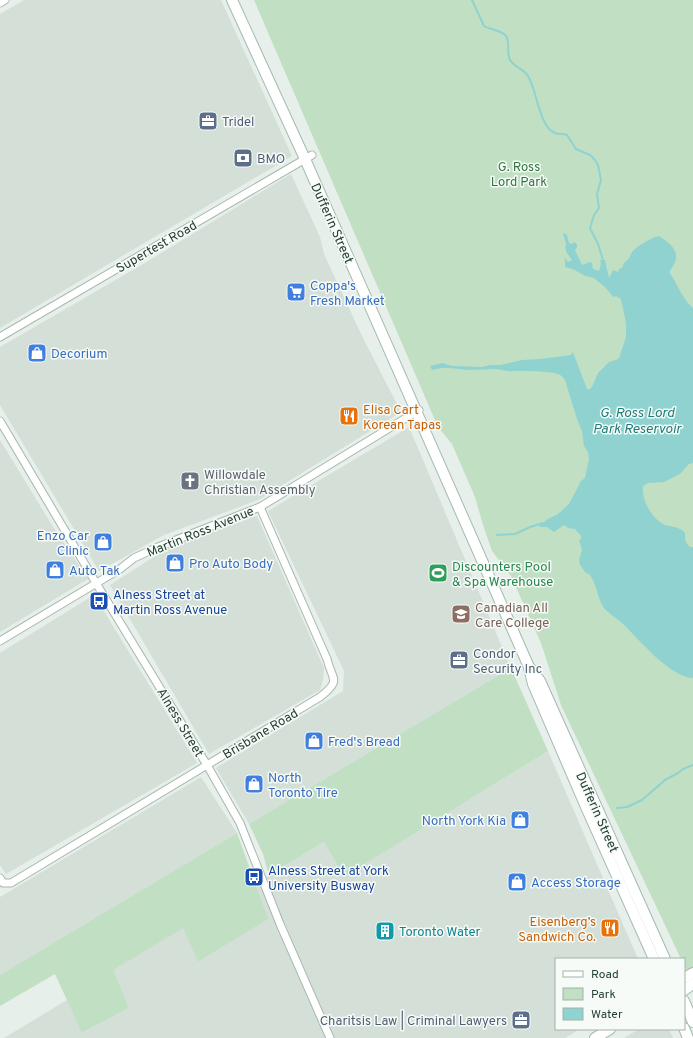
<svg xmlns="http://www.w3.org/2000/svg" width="693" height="1038" viewBox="0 0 693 1038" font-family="Overpass,sans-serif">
<rect width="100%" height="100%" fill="#e6efe9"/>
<g fill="#d4dfd8">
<polygon points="24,0 221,0 292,156 0,328 0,14"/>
<polygon points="291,174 320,237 324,254 362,336 401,412 258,500 164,535 99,571 0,405 0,347 150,260"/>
<polygon points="409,427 511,668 249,824 216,768 343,691 344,671 268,511"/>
<polygon points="0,440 50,522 88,579 0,632"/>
<polygon points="257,516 324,668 323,680 320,690 209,754 110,585 166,549"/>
<polygon points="94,595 197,763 6,874 0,865 0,653"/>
<polygon points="548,751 638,959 556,959 556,1029 580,1029 565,1038 4,1038 67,1000 83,1033 129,1008 112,970 183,927 198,962 267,919 255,883 269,875 324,842 344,877"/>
<polygon points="201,777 237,833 0,975 0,897"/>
<polygon points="639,1029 669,1029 673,1038 624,1038"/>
</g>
<g fill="#c0dfc3">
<polygon points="254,0 693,0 693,967 687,971 684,965 684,959 681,959 561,705 541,643 511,576 492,551 483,525 475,497 452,444 438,427"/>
<polygon points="511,668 548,751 344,877 324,842 269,875 263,854 249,824"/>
<polygon points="237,833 268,919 198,962 183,928 113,970 129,1008 82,1033 55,974 0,1006 0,975"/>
</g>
<path fill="#90d2d0" d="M564 233 567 235 569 243 572 244 574 242 577 244V247L575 250 582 265 590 262 592 263 593 269 599 271 601 264 600 260H605L609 278 613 270 618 272 619 269 623 267V264C632 257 628 257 633 251 637 246 653 237 659 236 666 241 677 247 676 258 676 263 671 269 669 272 678 284 682 299 693 308V463L689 464 680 474 664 482 648 483 643 486C641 500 652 519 665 525 671 527 677 526 683 531 687 534 684 538 686 542 686 543 690 547 690 547H693V678C669 677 638 638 621 622 615 617 608 613 604 608 597 598 597 583 589 574L586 573 580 565 579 560 582 550 579 540 581 539V536L575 529 568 528 564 525 554 532 547 527H540L539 526 548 519 558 514 569 504 581 481 585 478 589 459 588 452 584 446 582 431 577 419 565 380C563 377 561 375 558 374 549 371 523 371 512 371 506 372 500 369 494 369 485 369 477 370 469 370 456 369 444 366 432 370L430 366 442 363 452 366 481 367 491 365H501L522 360 541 359 571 355 573 352 587 389H590L593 385 598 373 609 362 616 360 619 358 626 337V323L621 299 616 296 613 297 606 288 594 278 585 276 575 270 565 267V258L568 262 572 260C568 255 564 250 566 244L563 234Z"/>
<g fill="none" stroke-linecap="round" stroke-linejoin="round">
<g stroke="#90d2d0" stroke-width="2">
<path d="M472 0 484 26C490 30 502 30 506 36 510 43 507 51 509 57 511 67 524 68 528 76 537 90 539 127 555 133 559 135 563 133 567 135L576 149 590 155 595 160 598 165 601 180 597 194 599 208 594 215 590 228 598 244 603 260"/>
<polyline points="497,535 515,534 530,527 543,523"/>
<polyline points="617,808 627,807 642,800 665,780 678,773 683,769 693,765"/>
</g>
<defs>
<g id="minor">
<polyline points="0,3 5,0"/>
<polyline points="0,337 312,155"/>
<polyline points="0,421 96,583 207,765 240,823 280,924 330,1038"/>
<polyline points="0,641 120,569 134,558 158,547 260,507 419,410"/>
<path d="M0 878 3 883H11L320 697C342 680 332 680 327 659L260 507"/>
</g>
<g id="secondary">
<polyline points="232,0 305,159 529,667 533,684 586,807 654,959"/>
<polyline points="531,669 540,681 665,959"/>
<polyline points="684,978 693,973"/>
<polyline points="684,990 693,984"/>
<polyline points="684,1001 693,1022"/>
<polyline points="684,1028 688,1038"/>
<polyline points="595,1038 610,1029"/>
</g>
</defs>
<use href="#minor" stroke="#a8b7af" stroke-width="9"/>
<use href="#secondary" stroke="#a5baaf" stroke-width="12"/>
<use href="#minor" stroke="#fff" stroke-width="7"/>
<use href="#secondary" stroke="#fff" stroke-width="10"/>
</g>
<defs>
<symbol id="office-square" viewBox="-11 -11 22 22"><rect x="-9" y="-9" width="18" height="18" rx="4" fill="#5c6f8a" stroke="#f7fbf8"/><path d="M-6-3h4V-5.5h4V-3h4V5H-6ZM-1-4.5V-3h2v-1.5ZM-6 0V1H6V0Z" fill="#fff"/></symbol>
<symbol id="bank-square" viewBox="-11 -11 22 22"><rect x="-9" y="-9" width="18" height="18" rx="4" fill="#5c6f8a" stroke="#f7fbf8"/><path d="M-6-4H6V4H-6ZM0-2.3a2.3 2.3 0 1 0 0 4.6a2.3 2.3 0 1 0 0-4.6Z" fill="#fff"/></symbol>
<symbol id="supermarket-square" viewBox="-11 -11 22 22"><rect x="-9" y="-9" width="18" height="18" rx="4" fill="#3f7fe0" stroke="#f7fbf8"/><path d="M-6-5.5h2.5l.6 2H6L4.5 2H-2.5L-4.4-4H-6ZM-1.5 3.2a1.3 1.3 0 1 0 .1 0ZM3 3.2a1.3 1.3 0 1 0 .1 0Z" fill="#fff"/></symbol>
<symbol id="shop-square" viewBox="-11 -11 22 22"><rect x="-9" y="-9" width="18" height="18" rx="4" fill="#3f7fe0" stroke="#f7fbf8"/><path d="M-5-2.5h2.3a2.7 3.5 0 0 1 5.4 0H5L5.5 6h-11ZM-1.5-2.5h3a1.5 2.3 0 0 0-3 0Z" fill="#fff"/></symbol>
<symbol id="restaurant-square" viewBox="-11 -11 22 22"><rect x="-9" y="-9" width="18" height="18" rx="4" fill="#e8710a" stroke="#f7fbf8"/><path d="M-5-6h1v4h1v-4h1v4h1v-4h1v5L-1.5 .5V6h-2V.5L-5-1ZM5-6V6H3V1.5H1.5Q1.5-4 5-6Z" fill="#fff"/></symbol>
<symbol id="church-square" viewBox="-11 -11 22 22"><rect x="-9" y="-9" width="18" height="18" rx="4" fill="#6b7280" stroke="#f7fbf8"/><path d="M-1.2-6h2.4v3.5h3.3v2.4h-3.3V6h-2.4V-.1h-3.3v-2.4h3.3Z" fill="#fff"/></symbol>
<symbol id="stadium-square" viewBox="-11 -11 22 22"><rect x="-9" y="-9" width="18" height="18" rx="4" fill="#2e9e5b" stroke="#f7fbf8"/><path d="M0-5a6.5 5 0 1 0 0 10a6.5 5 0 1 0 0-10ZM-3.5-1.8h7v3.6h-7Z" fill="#fff"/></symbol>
<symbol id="bus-square" viewBox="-11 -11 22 22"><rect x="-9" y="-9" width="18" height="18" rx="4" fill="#1a4fb4" stroke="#f7fbf8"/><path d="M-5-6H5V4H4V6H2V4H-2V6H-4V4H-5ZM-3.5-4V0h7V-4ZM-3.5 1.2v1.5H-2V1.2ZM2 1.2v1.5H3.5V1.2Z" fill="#fff"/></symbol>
<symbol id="university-square" viewBox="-11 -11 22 22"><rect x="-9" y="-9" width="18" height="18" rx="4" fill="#8d6e63" stroke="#f7fbf8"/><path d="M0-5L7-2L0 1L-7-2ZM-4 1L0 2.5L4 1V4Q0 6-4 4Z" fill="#fff"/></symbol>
<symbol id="building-square" viewBox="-11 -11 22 22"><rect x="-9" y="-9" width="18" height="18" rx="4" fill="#0f9aa8" stroke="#f7fbf8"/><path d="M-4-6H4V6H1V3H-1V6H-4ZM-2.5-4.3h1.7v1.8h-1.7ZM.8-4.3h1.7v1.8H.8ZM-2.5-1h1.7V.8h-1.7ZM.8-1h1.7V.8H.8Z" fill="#fff"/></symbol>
</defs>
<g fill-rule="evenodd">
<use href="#office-square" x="197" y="110" width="22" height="22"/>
<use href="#bank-square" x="232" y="147" width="22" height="22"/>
<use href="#supermarket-square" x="285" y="281" width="22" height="22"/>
<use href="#shop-square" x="26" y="342" width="22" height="22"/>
<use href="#restaurant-square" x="338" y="405" width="22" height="22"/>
<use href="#church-square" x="179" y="470" width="22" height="22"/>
<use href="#shop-square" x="92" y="531" width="22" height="22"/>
<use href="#shop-square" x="164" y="552" width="22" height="22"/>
<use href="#shop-square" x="44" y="559" width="22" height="22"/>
<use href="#stadium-square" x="427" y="562" width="22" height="22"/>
<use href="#bus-square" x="88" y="590" width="22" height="22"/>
<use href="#university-square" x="450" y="603" width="22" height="22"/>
<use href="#office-square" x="448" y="649" width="22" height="22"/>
<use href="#shop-square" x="303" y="730" width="22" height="22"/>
<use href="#shop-square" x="243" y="773" width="22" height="22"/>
<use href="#shop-square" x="509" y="809" width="22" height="22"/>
<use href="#bus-square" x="243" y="866" width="22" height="22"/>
<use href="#shop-square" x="506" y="871" width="22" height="22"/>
<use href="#restaurant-square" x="599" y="917" width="22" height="22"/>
<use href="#building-square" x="374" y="920" width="22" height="22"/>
<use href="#office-square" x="510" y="1009" width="22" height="22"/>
</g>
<g text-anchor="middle" stroke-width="3" stroke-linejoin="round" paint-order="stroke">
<g font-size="13" fill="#4e5e75" stroke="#f7fbf8" text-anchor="start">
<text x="222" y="126">Tridel</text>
<text x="257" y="163">BMO</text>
<text x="473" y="658">Condor<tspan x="473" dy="15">Security Inc</tspan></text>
<text x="507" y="1025" text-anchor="end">Charitsis Law | Criminal Lawyers</text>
</g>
<g font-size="13" fill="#2f773e" stroke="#f7fbf8">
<text x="519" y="171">G. Ross<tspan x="519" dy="15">Lord Park</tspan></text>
</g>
<g font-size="13" fill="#254134" stroke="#f7fbf8">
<text transform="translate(333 223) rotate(66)" y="5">Dufferin Street</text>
<text transform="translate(156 246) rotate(-30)" y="5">Supertest Road</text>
<text transform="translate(200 531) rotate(-22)" y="5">Martin Ross Avenue</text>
<text transform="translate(181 722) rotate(59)" y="5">Alness Street</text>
<text transform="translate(260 733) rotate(-31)" y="5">Brisbane Road</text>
<text transform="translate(598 812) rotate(66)" y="5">Dufferin Street</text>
</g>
<g font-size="13" fill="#366cbe" stroke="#f7fbf8" text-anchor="start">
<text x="310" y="290">Coppa's<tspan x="310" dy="15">Fresh Market</tspan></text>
<text x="51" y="358">Decorium</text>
<text x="89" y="540" text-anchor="end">Enzo Car<tspan x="89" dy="15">Clinic</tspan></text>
<text x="189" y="568">Pro Auto Body</text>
<text x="69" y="575">Auto Tak</text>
<text x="328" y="746">Fred's Bread</text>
<text x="268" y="782">North<tspan x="268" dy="15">Toronto Tire</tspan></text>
<text x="506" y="825" text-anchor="end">North York Kia</text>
<text x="531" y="887">Access Storage</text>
</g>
<g font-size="13" fill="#c56008" stroke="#f7fbf8" text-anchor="start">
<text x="363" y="414">Elisa Cart<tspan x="363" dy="15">Korean Tapas</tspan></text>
<text x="596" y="926" text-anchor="end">Eisenberg’s<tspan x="596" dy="15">Sandwich Co.</tspan></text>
</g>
<g font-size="13" fill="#5b616d" stroke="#f7fbf8" text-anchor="start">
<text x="204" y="479">Willowdale<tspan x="204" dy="15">Christian Assembly</tspan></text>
</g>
<g font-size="13" fill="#27864d" stroke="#f7fbf8" text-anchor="start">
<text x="452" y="571">Discounters Pool<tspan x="452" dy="15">&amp; Spa Warehouse</tspan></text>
</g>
<g font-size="13" fill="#164399" stroke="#f7fbf8" text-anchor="start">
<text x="113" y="599">Alness Street at<tspan x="113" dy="15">Martin Ross Avenue</tspan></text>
<text x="268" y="875">Alness Street at York<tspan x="268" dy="15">University Busway</tspan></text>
</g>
<g font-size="13" fill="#785e54" stroke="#f7fbf8" text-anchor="start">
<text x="475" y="612">Canadian All<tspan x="475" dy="15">Care College</tspan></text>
</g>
<g font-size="13" fill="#0d838f" stroke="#f7fbf8" text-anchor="start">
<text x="399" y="936">Toronto Water</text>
</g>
<g font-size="14" font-style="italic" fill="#1f7d7b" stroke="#f7fbf8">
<text x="637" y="417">G. Ross Lord<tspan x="637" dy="16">Park Reservoir</tspan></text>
</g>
</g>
<rect x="555" y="958" width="130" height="72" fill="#f7fbf8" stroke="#a3b1aa"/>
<rect x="563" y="971" width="20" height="6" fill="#ffffff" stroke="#a3b1aa"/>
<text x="591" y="978" font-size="12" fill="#254134">Road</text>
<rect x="563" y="988" width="20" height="12" fill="#c0dfc3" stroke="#a3b1aa"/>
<text x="591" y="998" font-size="12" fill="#254134">Park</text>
<rect x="563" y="1008" width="20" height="12" fill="#90d2d0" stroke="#a3b1aa"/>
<text x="591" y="1018" font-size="12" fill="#254134">Water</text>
</svg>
